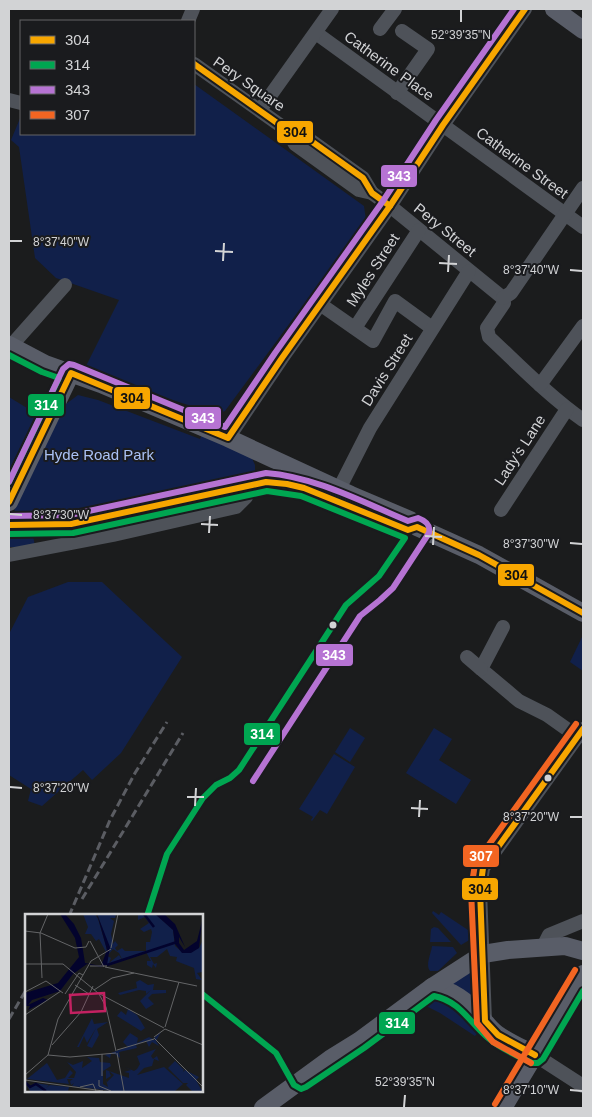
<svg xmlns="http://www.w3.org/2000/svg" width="592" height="1117" viewBox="0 0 592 1117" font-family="Helvetica,sans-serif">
<rect width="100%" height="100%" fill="#1b1c1d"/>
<g fill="#11204a">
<polygon points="194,84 364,206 366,220 225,411 217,414 83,372 119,300 56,278 35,258 19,147 11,140 21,116 21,134 194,134"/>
<path d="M78 395 98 400 200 439 204 431 250 454 255 465V471L249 476 196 487 172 488 163 493C116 505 68 520 19 516L15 512 14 507 66 404Z"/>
<polygon points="9,397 40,416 11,473 9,471"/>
<polygon points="235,496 236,500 234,502 166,517 164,513 165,510"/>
<polygon points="148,514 149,519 148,521 57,538 53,534 33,535 35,547 9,547 9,534 13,532"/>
<polygon points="68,582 102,582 182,657 121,753 92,780 83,770 42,806 28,801 31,789 9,775 9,634 28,597"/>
<polygon points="583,635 583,671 570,662"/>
<polygon points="350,728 365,738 350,762 335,752"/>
<polygon points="434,728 452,739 439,760 471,780 456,804 406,773"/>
<polygon points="334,754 355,767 327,814 320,810 312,821 311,820 313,817 299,809"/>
<polygon points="433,911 439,915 441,912 471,932 471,939 461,945 432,913"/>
<polygon points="434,927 438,928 451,942 430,942 431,929"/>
<path d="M432 946 453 947 457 953 438 971H430C425 965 431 954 432 946Z"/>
<polygon points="477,968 478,1000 476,1000 448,983"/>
<path d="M433 1000C454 999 468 1014 480 1030L475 1036 440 1013 426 1006 427 1002Z"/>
</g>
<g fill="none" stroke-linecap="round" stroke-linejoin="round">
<g stroke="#4e5259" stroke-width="14">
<polyline points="188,21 193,9"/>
<polyline points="380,29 395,9"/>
<polyline points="316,33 583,227"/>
<polyline points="194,64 287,130 295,144 359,190 372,193 390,206 503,298"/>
<polyline points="397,93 428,49 402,31"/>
<polyline points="9,100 21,103"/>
<polyline points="260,110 332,9"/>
<polyline points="287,130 300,133 363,178 372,193"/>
<path d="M503 298 504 303 487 328 489 337C519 365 549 396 583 420"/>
<polyline points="503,298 511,293 583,188"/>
<polyline points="320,304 373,341 395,301 432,328"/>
<polyline points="355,328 419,230"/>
<polyline points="10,347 65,285"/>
<polyline points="540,385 583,326"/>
<polyline points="228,438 282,358 390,206 443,125 525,9"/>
<polyline points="339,489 370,428 469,271"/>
<polyline points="501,510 567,409"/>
<polyline points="9,555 113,535 236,507 246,497 250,485"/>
<polyline points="503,627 481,669 519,701 547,715 578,737"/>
<polyline points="467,657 481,669"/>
<polyline points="543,947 549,935 583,921"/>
<polyline points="485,1021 480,890 483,868 583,729"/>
<polyline points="535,1055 583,1086"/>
</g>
<g stroke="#595d68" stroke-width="18">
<polyline points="554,9 583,30"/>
<polyline points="9,345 45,364 101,384 228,438 351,495 410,520 417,527 479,555 583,613"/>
<polyline points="9,502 71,373"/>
<path d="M9 525 71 524 266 482C300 485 326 496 356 509"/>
<path d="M432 987C450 988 469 1003 481 1017 486 1023 490 1029 497 1034 508 1042 522 1048 535 1055"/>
<polyline points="263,1108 330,1059 359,1041 432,987 483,954 508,950 565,946 583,951"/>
<polyline points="503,1108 583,974"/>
</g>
<g stroke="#5b5d63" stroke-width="3" stroke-dasharray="8 4" stroke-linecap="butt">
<polyline points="82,899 183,733"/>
<polyline points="69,916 110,820 135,773 167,722"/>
<polyline points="9,1019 26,990"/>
</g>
<defs>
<g id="bus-1">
<polyline points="194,64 287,130 300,133 363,178 372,193 390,206"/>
<polyline points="9,502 71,373 228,438 282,358 390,206 443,125 525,9"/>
<polyline points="9,525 71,524 266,482 287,484 304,488 408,530 417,527 479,555 583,613"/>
<polyline points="535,1055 498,1035 485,1021 480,890 483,868 583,729"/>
</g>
<g id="bus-2">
<polyline points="9,355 42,372 59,378 9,482"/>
<polyline points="9,534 73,533 267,491 301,496 405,538 379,576 346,605 239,770 230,778 216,785 203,798 167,854 148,913"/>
<path d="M201 993 276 1053 294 1085 301 1089 306 1087 364 1048 434 996C460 1001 470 1023 488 1038 501 1049 517 1056 532 1063H538L543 1059 583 991"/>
</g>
<g id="bus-3">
<polyline points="9,482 63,369 69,364 74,365 225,427 275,353 383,201 436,120 514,9"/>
<path d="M9 516 70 515 266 473C316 477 362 502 408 521L418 518C426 521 431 525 429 533L393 588 380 600 360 616 253 781"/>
</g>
<g id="bus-4">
<polyline points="531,1063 493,1042 477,1023 471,890 475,864 576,724"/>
<polyline points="495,1104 575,970"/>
</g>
</defs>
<use href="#bus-1" stroke="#1a1b1e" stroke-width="10"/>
<use href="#bus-2" stroke="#1a1b1e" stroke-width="10"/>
<use href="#bus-3" stroke="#1a1b1e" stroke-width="10"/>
<use href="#bus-4" stroke="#1a1b1e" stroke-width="10"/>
<use href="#bus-1" stroke="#f7a600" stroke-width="6"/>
<use href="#bus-2" stroke="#00a651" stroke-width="6"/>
<use href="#bus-3" stroke="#b673d3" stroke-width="6"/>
<use href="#bus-4" stroke="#f26522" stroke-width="6"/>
</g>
<path fill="none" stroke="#d2d3d5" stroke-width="2" d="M461 22V10M10 241H22M215 251 233 252M223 261 224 243M439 263 457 264M570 270 582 271M448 272 449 255M10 514 22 515M201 524 218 525M209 533 210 516M425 536 442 537M570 543 582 544M433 545 434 527M10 787 22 788M187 797H204M195 806 196 788M411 808 428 809M419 817 420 800M570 817H582M570 1090 582 1091M404 1107 405 1095"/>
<g fill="#d2d3d5" stroke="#1a1b1e" stroke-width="2">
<circle cx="333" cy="625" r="4.5"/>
<circle cx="548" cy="778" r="4.5"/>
</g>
<g text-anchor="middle" stroke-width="4" stroke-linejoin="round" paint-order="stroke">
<g font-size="15" fill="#d2d3d5" stroke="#1a1b1e">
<text transform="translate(389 66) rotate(36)" y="5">Catherine Place</text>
<text transform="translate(249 84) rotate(35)" y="5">Pery Square</text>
<text transform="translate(522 163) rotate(36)" y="5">Catherine Street</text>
<text transform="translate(445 230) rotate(39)" y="5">Pery Street</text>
<text transform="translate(373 270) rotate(-57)" y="5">Myles Street</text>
<text transform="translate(387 370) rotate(-58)" y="5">Davis Street</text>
<text transform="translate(520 450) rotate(-57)" y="5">Lady’s Lane</text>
</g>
<g font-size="15" fill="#aac1f4" stroke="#1a1b1e">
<text x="99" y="460">Hyde Road Park</text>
</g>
</g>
<g transform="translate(25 914)">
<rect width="178" height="178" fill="#1b1c1d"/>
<path d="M58 0H70L73 5 81 32 82 38 79 47 81 38 74 25 71 27 66 20H60L63 13ZM72 0H91L90 4H85L89 7 86 20 88 30 90 27 93 31 90 34 92 37 97 34 100 37H121V28H125L127 18 126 15 119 18 115 15 124 9 120 3 113 6V0H130L137 6 148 16 150 32 158 39 174 34 177 28V58L172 59 177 66 171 65 169 54 151 47 152 43 145 42 142 35 132 43H125L129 50 132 49 131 54 128 50 127 54 122 51V47H126L121 38 97 45 94 39 88 35 82 42 86 44 84 49 94 41 97 46 81 51 80 49 84 33ZM115 66 123 71 129 70 128 76H141V79L127 80 123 84 129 90 121 95 115 87 126 76 121 80V77L114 76 95 81 93 79 112 74 111 68ZM103 95 112 101 120 114 116 117 92 102 96 97 101 101ZM67 104 69 110 83 108 72 115 74 121 67 134 62 132 71 114 62 129 59 122 54 133H52ZM105 119 113 124 112 129 124 123 120 121 130 126 129 124 136 118 131 127 134 132 127 128 124 133 121 127 111 131 112 134 94 138 95 144 90 140H86L85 144 80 141 103 133 98 128ZM131 135 126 142 128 145 132 142 134 147 129 145 127 152 119 154 112 161 139 153 158 170 150 177H87L47 172 49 169 46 171 45 167 48 165H42L44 170 2 165 22 149 32 166 40 164 45 156 48 159 43 164H49L51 158 42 148 48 151 58 147 57 154 67 147 62 143 74 144 75 148 85 149 86 152 78 157V170L83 173 81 166 82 168 89 161 84 157 86 162 81 165V156L104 164V159L99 158 106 156 100 153 109 157 112 155 115 150 112 142ZM150 147 158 155H154H159L158 158 160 156 174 163 171 166 177 177H167L161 171 163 169H158L143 154ZM0 168 6 172 10 169 24 171 21 174 25 171 44 173 43 177H5Z" fill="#11204a"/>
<path d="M35 0H40L49 10 56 24 60 49 76 52 82 36 72 0 85 33 82 51 75 53 62 50 48 60 35 77 7 86 3 91 18 84 23 86 3 96 5 92H0V79L33 69 54 43 50 24ZM130 0H139L150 10 160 33 154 23V29L159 36 172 27 177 7 174 34 166 39H157L150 30 148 16Z" fill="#03032d"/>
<path fill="none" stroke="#03032d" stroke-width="2.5" d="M119 0 129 13M82 51 152 28M0 168 5 173 11 170 21 177"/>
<path fill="none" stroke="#646567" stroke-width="1" d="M0 17 16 19 50 34 61 33 64 27M65 27 79 53M86 34 93 0M0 50H38L73 79 139 114M65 52H82M80 53 172 72M17 64 15 19 23 0M50 71 64 80M69 76 87 64 109 59M0 78 21 67 38 79M40 80 54 59 58 61M74 80 81 93 91 137M0 101 36 77M140 113 154 68M129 123 140 115 178 131M129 124 178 173M27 131 56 98 68 72M92 136 129 125M92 139 99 177M23 141 45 143 91 139M0 161 23 141 33 105 66 47 86 35M77 162V140M0 166 78 177M74 166V172L86 177M55 173 68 170 71 177"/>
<path fill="#c32161" fill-opacity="0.15" stroke="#c32161" stroke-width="2.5" d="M79 79 80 97 46 99 45 81Z"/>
<rect width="178" height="178" fill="none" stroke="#d2d3d5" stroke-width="2.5"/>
</g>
<g font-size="12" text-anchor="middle" fill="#d2d3d5" stroke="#1a1b1e" stroke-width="4" stroke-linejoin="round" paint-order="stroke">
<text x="461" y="39">52°39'35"N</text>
<text x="61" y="246">8°37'40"W</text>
<text x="531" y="274">8°37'40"W</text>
<text x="61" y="519">8°37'30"W</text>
<text x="531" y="548">8°37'30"W</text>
<text x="61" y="792">8°37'20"W</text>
<text x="531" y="821">8°37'20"W</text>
<text x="405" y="1086">52°39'35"N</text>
<text x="531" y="1094">8°37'10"W</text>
</g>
<g stroke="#1a1b1e" stroke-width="2">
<rect x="276" y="120" width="38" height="24" rx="5" fill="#f7a600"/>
<rect x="380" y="164" width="38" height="24" rx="5" fill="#b673d3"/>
<rect x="113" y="386" width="38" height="24" rx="5" fill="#f7a600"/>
<rect x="27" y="393" width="38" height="24" rx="5" fill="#00a651"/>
<rect x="184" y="406" width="38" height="24" rx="5" fill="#b673d3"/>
<rect x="497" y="563" width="38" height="24" rx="5" fill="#f7a600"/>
<rect x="315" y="643" width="39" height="24" rx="5" fill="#b673d3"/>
<rect x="243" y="722" width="38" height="24" rx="5" fill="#00a651"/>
<rect x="462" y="844" width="38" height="24" rx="5" fill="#f26522"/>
<rect x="461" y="877" width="38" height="24" rx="5" fill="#f7a600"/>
<rect x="378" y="1011" width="38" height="24" rx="5" fill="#00a651"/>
</g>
<g font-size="14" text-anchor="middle" font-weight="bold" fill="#fff">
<text x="399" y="181">343</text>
<text x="46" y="410">314</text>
<text x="203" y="423">343</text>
<text x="334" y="660">343</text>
<text x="262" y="739">314</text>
<text x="481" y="861">307</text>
<text x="397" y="1028">314</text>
</g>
<g font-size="14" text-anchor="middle" font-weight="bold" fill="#111">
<text x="295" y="137">304</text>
<text x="132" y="403">304</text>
<text x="516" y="580">304</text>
<text x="480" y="894">304</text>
</g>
<rect width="592" height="1117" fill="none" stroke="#d2d3d5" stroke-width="20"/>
<rect x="20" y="20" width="175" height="115" fill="#1a1b1e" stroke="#646567"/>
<rect x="30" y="36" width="25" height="8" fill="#f7a600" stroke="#646567"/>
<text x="65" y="45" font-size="15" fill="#d2d3d5">304</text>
<rect x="30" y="61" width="25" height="8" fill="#00a651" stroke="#646567"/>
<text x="65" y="70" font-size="15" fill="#d2d3d5">314</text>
<rect x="30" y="86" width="25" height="8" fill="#b673d3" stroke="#646567"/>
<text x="65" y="95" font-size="15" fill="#d2d3d5">343</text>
<rect x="30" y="111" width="25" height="8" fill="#f26522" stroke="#646567"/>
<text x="65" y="120" font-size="15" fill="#d2d3d5">307</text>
</svg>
